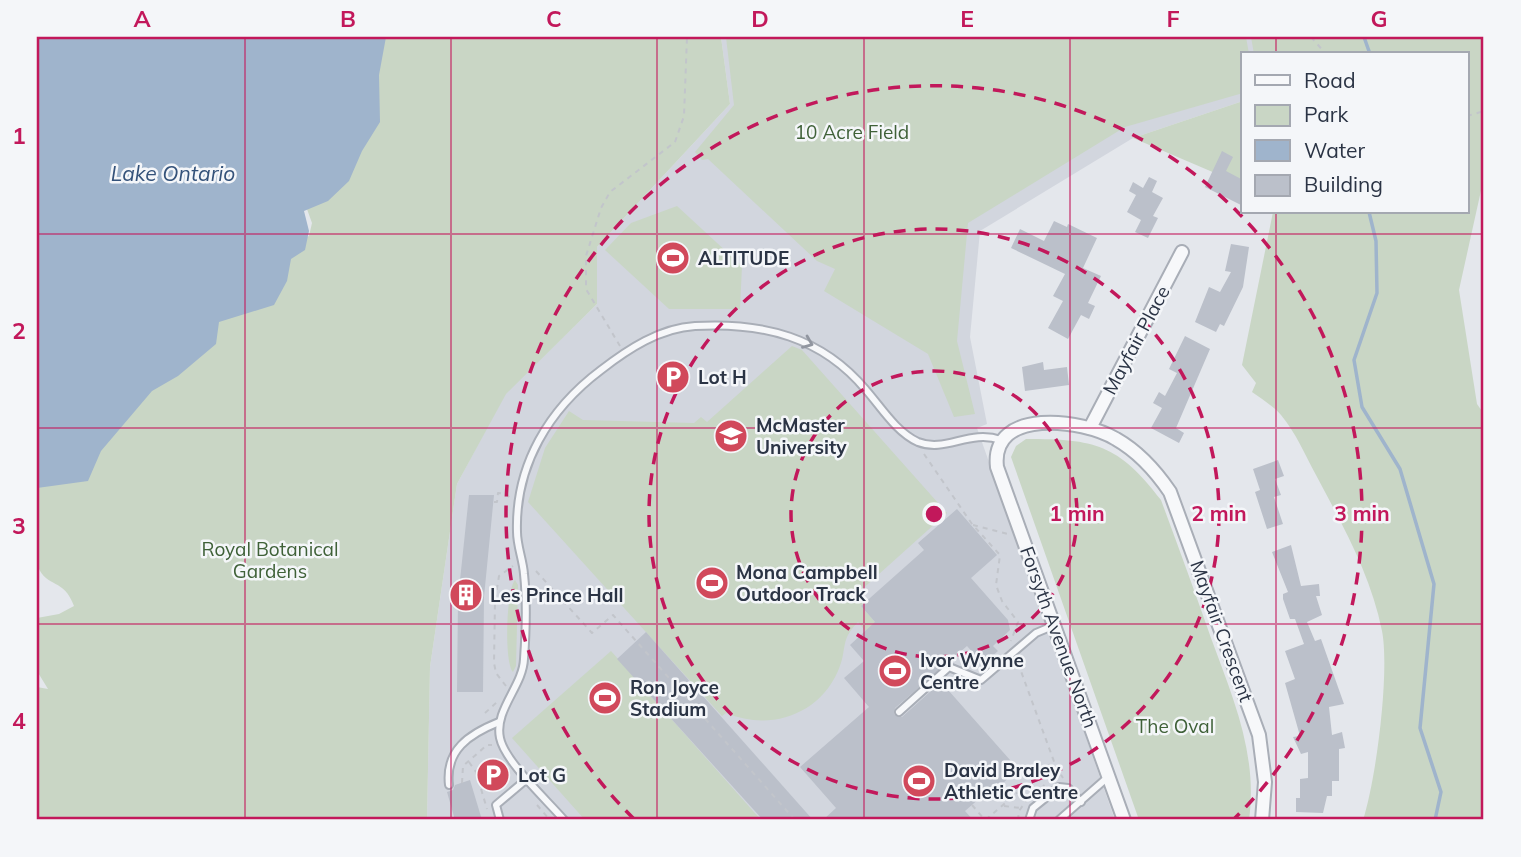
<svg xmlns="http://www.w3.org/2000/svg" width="1521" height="857" viewBox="0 0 1521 857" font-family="Mulish,sans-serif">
<rect width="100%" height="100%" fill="#e4e7ec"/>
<polygon fill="#d2d6de" points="721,37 1252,37 1256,54 1243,54 1243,101 1133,138 980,231 970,337 987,424 977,428 1115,820 427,820 430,667 457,484 505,394 597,304 597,247 730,104"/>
<g fill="#c9d6c5">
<path d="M381 37H721L730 104 597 247V304L506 394 457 484 430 667 427 820H37V687L48 689 37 671V618L59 614 74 606C64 578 47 588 38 567 33 557 37 503 37 489L290 246 309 236 312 223 303 198Z"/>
<polygon points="726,37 1246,37 1249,54 1243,54 1243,93 1125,127 968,223 957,341 975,414 954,417 928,354 824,291 835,269 817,261 708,159 702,160 695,152 734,105"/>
<path d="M1251 37H1484V177L1459 290 1477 404 1484 414V820H1363C1376 780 1390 672 1382 631 1371 575 1342 524 1316 475 1305 455 1296 433 1281 415 1273 406 1262 399 1252 392L1256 383 1242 365 1273 212H1467V54H1254Z"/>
<polygon points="1243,101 1243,185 1133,138"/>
<polygon points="677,206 742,266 740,309 669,309 605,250 631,223"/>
<path d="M792 346 802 350 947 513 859 592 866 601 861 606 880 628 870 637 858 622C839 641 848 649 838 671 818 716 769 731 726 713L722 716 528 502 545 448 569 411 583 420 694 423 701 417 707 422Z"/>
<path d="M1026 439C1095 439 1118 444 1161 500 1178 546 1195 592 1211 638 1233 698 1258 755 1249 820H1139L1011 457 1016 446Z"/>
<path d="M515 580 518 585 516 666 513 672C504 664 506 590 515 580Z"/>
<polygon points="611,651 761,820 585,820 512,738"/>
</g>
<polygon fill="#9fb4cc" points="37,37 386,37 379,75 380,122 362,151 349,181 328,201 304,211 309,231 305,250 291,259 287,281 274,305 219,322 216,344 178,376 152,391 101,451 88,481 37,488"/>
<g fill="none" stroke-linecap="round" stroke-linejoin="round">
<g stroke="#9fb4cc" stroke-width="3.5">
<polyline points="1364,37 1370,54"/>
<polyline points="1369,212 1376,241 1377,293 1354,360 1362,407 1400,469 1434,584 1420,728 1441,792 1435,820"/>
</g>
</g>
<g fill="#bbc0ca">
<polygon points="1222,151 1233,157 1226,171 1243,180 1243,206 1205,187"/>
<polygon points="1149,177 1157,181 1152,192 1163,198 1153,216 1158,218 1148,238 1135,232 1141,220 1127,212 1136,195 1129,191 1133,182 1143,188"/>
<polygon points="1054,221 1067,227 1068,224 1097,238 1083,268 1101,276 1088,303 1095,306 1089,319 1081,315 1068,339 1048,328 1063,301 1053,296 1065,274 1011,248 1020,229 1044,241"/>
<polygon points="1231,244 1249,247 1243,287 1224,326 1220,324 1216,332 1195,322 1209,287 1220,292 1231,272 1225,271"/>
<polygon points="1185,336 1210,349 1176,428 1184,433 1179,443 1151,428 1162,408 1153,403 1159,392 1165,396 1177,373 1169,369"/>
<polygon points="1043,362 1044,370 1067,367 1069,385 1025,391 1022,367"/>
<polygon points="1278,460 1284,476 1275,479 1281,495 1274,497 1283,524 1267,529 1255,492 1260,490 1253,469"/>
<polygon points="469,495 494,495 484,597 483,692 457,692 458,599"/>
<polygon points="957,509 997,555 971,578 1008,620 1010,630 993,646 998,651 983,664 967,646 895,708 894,714 902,717 941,682 1018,769 984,801 981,797 965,811 973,820 823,820 836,808 800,767 869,707 844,678 864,661 850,645 875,622 861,606 924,550 918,543"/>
<polygon points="1291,545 1301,586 1319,584 1320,596 1316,596 1322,615 1307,622 1315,641 1321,639 1344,704 1329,707 1332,735 1342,732 1345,748 1339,749 1339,781 1332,781 1332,796 1327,796 1323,813 1296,812 1296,798 1300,798 1300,779 1308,778 1308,752 1301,754 1293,737 1300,736 1285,683 1295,679 1285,651 1304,644 1295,619 1290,619 1283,599 1283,594 1288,592 1272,552"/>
<polygon points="646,632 813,820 763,820 617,659"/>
<polygon points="470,780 482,820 455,820 447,792 453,790 455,785"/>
</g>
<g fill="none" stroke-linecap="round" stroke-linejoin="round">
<defs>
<g id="service">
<polyline points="899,712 949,667 981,680 1036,633 1055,625"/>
<path d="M449 785C445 750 469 734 499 722"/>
<polyline points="500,820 496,805 528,778"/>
<path d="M564 820C547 800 505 762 500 738 494 710 523 686 524 659 526 631 527 602 524 574 523 560 517 546 517 532 515 465 549 409 601 370 628 349 660 328 695 326 763 322 822 337 866 390 881 407 896 432 918 442 946 453 969 429 1001 440"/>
<polyline points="1029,820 1033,808 1059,787 1068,788 1081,802"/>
<polyline points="1059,820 1108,777"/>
</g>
<g id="minor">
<polyline points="1090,428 1182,252"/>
<path d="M1124 820 997 467C990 407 1083 419 1116 439 1139 452 1155 470 1170 492L1259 735 1265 782 1262 820"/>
</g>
</defs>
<use href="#service" stroke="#a9aeb7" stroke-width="10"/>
<use href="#minor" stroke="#a9aeb7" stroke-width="16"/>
<g stroke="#c2c5cb" stroke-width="2" stroke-dasharray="5 5" stroke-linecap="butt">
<polyline points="1311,37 1326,54"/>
<polyline points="1467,116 1484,111"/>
<polyline points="620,346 586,289 586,256 601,208 610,192 675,142 684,116 687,37"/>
<polyline points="924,454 972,524 1000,555 996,585 1002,601 1018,622 1011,641"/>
<polyline points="494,502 497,502 498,493 507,494 510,499"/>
<polyline points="973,525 1008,534"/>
<polyline points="536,571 592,633 613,615 795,820"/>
<polyline points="1018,663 1056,767 1063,778"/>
<polyline points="506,686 496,673 494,663 495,601 499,576 513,566"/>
<polyline points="485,713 497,702"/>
<polyline points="469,762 476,772 487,809"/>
<polyline points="1037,775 1056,778"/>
<polyline points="1037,777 1044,786 1041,788"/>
<polyline points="462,783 463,766 487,745 492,745"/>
<polyline points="537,805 550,820"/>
<polyline points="972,805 985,820 989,817"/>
<polyline points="1004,806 1020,808"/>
<polyline points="992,820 989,817 1054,761"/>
<polyline points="1018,820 1019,811 1026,801"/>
</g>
<use href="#service" stroke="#f7f8fa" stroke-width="6"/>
<use href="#minor" stroke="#f7f8fa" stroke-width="12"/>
</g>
<defs><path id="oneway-chevron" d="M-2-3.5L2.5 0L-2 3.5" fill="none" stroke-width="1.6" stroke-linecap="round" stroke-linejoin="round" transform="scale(1.75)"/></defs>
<use stroke="#9196a0" href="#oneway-chevron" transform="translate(808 343) rotate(22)"/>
<path fill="none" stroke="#c2185b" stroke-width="2" stroke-opacity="0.55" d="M245 37V820M451 37V820M657 37V820M864 37V820M1070 37V820M1276 37V54M1276 212V820M37 234H1484M37 428H1484M37 624H1484"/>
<g fill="none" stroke="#c2185b" stroke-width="3.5" stroke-dasharray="12 9">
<circle cx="934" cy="514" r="143"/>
<circle cx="934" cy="514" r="285"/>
<path d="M634 819A428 428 0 1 1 1234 819"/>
</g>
<defs>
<symbol id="stadium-disc" viewBox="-11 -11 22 22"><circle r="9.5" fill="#d1495b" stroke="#f4f6f9"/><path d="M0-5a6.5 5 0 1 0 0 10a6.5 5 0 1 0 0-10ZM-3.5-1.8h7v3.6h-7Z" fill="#fff"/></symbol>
<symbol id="parking-disc" viewBox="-11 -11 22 22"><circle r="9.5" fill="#d1495b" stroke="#f4f6f9"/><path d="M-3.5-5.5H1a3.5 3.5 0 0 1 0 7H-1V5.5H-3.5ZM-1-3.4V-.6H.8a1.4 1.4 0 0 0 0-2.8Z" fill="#fff"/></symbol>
<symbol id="university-disc" viewBox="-11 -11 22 22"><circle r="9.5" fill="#d1495b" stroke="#f4f6f9"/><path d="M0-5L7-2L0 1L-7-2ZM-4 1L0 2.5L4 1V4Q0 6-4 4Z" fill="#fff"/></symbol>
<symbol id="building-disc" viewBox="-11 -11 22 22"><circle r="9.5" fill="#d1495b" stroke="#f4f6f9"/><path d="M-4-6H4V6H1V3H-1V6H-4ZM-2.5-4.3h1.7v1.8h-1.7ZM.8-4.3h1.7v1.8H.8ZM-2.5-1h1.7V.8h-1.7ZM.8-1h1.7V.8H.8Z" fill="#fff"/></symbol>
</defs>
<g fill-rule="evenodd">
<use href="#stadium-disc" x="654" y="239" width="38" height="38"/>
<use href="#parking-disc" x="654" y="358" width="38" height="38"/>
<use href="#university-disc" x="712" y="417" width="38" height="38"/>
<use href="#stadium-disc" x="693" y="564" width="38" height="38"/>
<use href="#building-disc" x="447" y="576" width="38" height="38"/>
<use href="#stadium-disc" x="876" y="652" width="38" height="38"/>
<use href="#stadium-disc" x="586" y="679" width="38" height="38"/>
<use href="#parking-disc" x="474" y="756" width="38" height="38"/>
<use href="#stadium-disc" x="900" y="762" width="38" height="38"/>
</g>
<g text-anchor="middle" stroke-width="5" stroke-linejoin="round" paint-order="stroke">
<g font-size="19" fill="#3f6138" stroke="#f4f6f9">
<text x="852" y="139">10 Acre Field</text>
<text x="270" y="556">Royal Botanical<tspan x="270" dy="22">Gardens</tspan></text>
<text x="1175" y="733">The Oval</text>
</g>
<g font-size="19" font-weight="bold" fill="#2b3445" stroke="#f4f6f9" text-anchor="start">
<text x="698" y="265">ALTITUDE</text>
<text x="698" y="384">Lot H</text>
<text x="756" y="432">McMaster<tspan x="756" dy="22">University</tspan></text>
<text x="736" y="579">Mona Campbell<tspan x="736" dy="22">Outdoor Track</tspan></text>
<text x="490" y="602">Les Prince Hall</text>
<text x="920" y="667">Ivor Wynne<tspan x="920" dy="22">Centre</tspan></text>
<text x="630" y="694">Ron Joyce<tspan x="630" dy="22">Stadium</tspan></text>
<text x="944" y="777">David Braley<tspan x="944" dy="22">Athletic Centre</tspan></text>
<text x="518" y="782">Lot G</text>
</g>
<g font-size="19" fill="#2b3445" stroke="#f4f6f9">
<text transform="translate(1136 340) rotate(-62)" y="7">Mayfair Place</text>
<text transform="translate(1222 631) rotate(70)" y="7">Mayfair Crescent</text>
<text transform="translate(1059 637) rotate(70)" y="7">Forsyth Avenue North</text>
</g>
<g font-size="21" font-style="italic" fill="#34527a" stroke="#f4f6f9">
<text x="173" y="181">Lake Ontario</text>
</g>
</g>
<circle cx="934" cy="514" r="10" fill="#c2185b" stroke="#f4f6f9" stroke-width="3.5"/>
<g font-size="21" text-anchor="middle" font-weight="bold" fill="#c2185b" stroke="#f4f6f9" stroke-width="5" stroke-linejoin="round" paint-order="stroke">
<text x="1077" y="521">1 min</text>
<text x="1219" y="521">2 min</text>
<text x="1362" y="521">3 min</text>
</g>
<rect width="1521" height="857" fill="none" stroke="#f4f6f9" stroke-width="77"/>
<rect x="1241" y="52" width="228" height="161" fill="#f4f6f9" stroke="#a4a8b1" stroke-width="2"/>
<rect x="1255" y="75" width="35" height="10" fill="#f7f8fa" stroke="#a4a8b1" stroke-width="2"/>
<text x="1304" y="88" font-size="21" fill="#2b3445">Road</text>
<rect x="1255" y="105" width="35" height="21" fill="#c9d6c5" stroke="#a4a8b1" stroke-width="2"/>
<text x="1304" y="122" font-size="21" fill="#2b3445">Park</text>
<rect x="1255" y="140" width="35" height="21" fill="#9fb4cc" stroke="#a4a8b1" stroke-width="2"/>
<text x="1304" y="158" font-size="21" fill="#2b3445">Water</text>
<rect x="1255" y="175" width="35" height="21" fill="#bbc0ca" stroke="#a4a8b1" stroke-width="2"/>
<text x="1304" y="192" font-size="21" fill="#2b3445">Building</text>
<rect x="38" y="38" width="1444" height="780" fill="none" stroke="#c2185b" stroke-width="2.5"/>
<g font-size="23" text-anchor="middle" font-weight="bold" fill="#c2185b">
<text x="142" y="27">A</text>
<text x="348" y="27">B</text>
<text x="554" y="27">C</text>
<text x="760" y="27">D</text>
<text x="967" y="27">E</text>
<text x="1173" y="27">F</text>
<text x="1379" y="27">G</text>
<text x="19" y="144">1</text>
<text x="19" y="339">2</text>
<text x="19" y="534">3</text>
<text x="19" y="729">4</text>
</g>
</svg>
